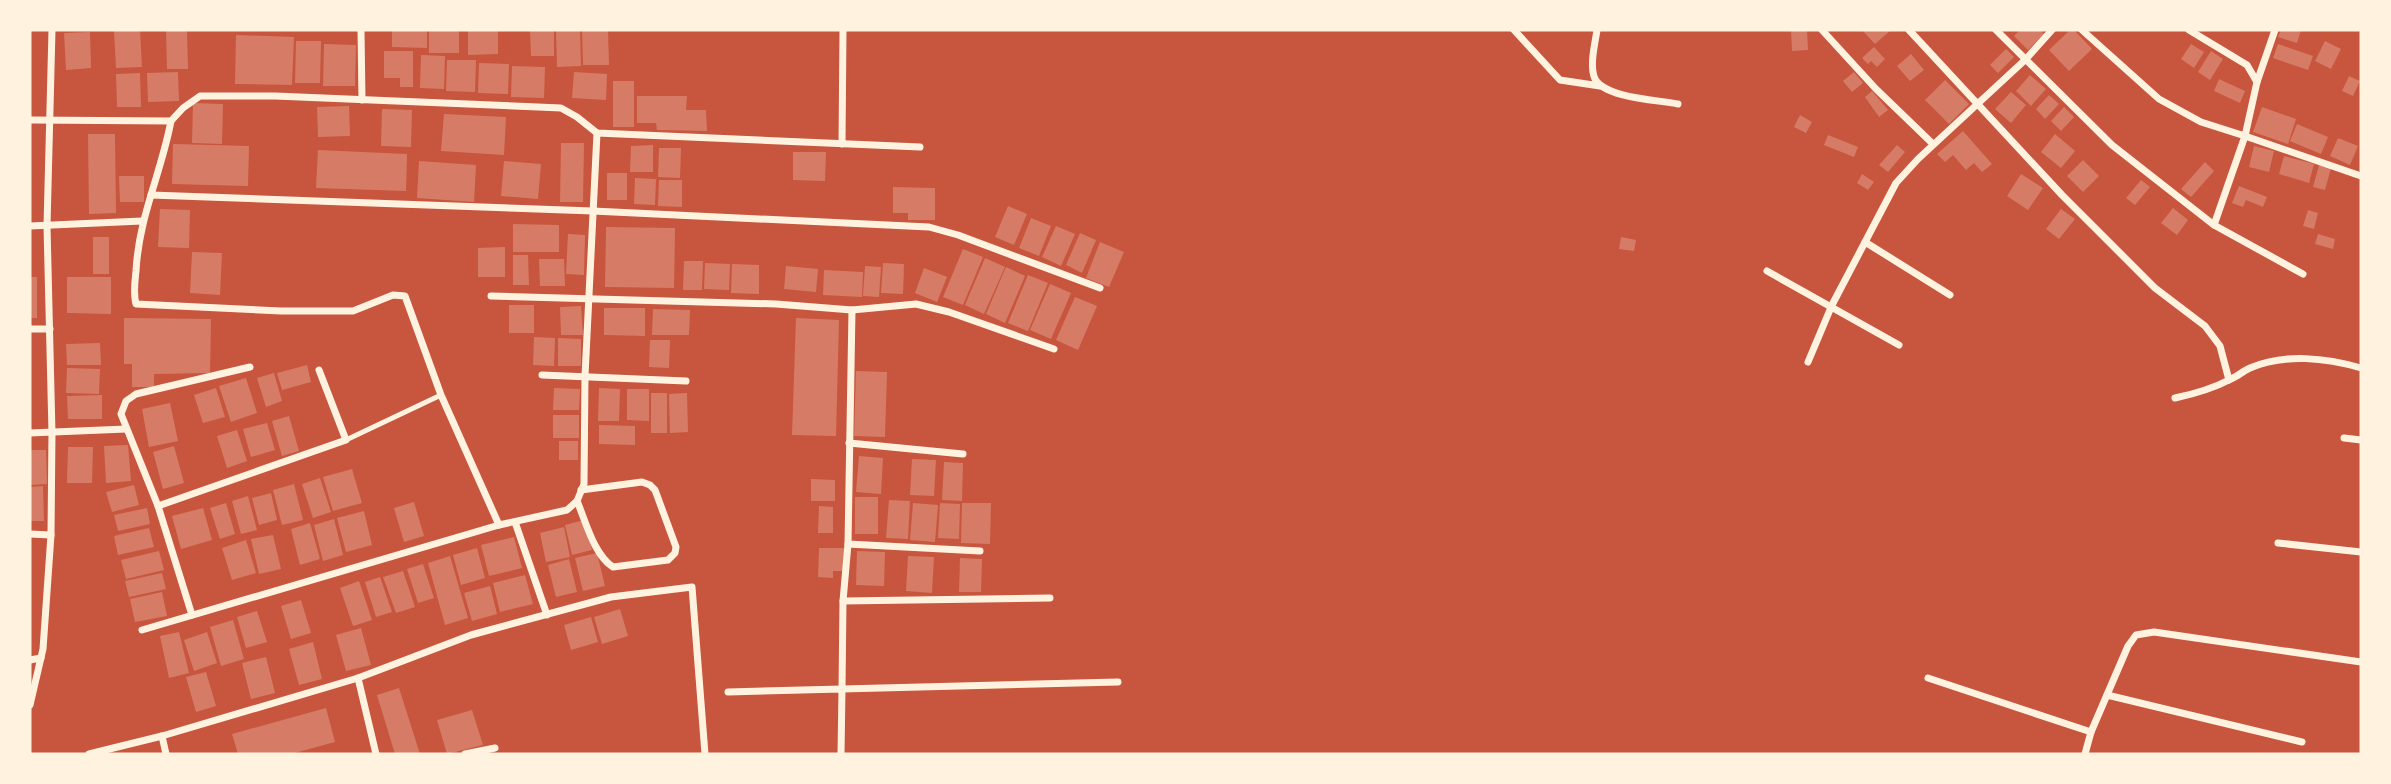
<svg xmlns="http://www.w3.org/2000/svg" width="2391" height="784" font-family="'Alegreya Sans',sans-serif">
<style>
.building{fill:#d67c66}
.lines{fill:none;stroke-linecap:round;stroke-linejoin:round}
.service{stroke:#fff3e0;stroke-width:5}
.minor{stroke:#fff3e0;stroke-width:7}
</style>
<rect width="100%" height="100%" fill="#c8553d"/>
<g class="building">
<path d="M140,30L142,67L116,68L114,31Z"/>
<path d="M166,30H187L188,69H167Z"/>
<path d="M392,30H427V48L392,47Z"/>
<rect x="429" y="30" width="30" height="23"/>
<path d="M468,30H498V54L468,55Z"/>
<path d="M530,30H554V56H531Z"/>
<path d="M556,30H580L581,66L557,67Z"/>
<path d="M582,30H608L609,65H583Z"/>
<path d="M1791,30H1807L1808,50L1792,51Z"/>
<path d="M1862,30H1891L1875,44Z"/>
<path d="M2020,30H2040L2044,34L2028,50L2014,36Z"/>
<path d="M2070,30H2074L2092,49L2069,71L2049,50Z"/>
<path d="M2281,30H2301L2297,43L2278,37Z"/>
<path d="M90,32L91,68L66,70L64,33Z"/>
<path d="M236,35L294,37L292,85L235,84Z"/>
<path d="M296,41H321L320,83H295Z"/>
<path d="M2325,41L2341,49L2331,69L2315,61Z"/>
<path d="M324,44L356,45L355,86H323Z"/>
<path d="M2191,44L2204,52L2194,68L2181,59Z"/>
<path d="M2278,44L2313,56L2308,70L2273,58Z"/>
<path d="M1874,47L1885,59L1877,67L1871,61L1868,64L1862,58Z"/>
<path d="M2006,49L2014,57L1998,73L1990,65Z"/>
<path d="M384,51H413V87H400V78H384Z"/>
<path d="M2211,51L2223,59L2210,80L2198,72Z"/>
<path d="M1911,54L1924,70L1910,81L1897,66Z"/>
<path d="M421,55L445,56L444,89L420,88Z"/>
<path d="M447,60H476L475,92L446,91Z"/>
<path d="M479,63L509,64L508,94L478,93Z"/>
<path d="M512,66L545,67L544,98L511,97Z"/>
<path d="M178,72L179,101L148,102L147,73Z"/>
<path d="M574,72L607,74L606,100L572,98Z"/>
<path d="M1854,72L1863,83L1852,92L1843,81Z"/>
<path d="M140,73L141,107H117L116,74Z"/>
<path d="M2030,75L2046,89L2031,106L2016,91Z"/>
<path d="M2349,76L2360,81L2353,96L2342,91Z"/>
<path d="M2219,79L2245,91L2240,103L2214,91Z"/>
<path d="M1945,80L1969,104L1949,124L1925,100Z"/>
<rect x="613" y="81" width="21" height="46"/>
<path d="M1872,91L1888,110L1879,117L1865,97Z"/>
<path d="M2011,92L2026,105L2011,123L1995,109Z"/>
<path d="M2049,95L2059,104L2045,119L2036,109Z"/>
<path d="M637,96H687L686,110H706L707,131L657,130L656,123H637Z"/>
<path d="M193,103L223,104L222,144L192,143Z"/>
<path d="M349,106L350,136L318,137L317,107Z"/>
<path d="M2064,107L2074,117L2061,131L2051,121Z"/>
<path d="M2262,107L2296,119L2288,144L2253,132Z"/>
<path d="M382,109L412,110L411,147L381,146Z"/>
<path d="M444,114L506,117L504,155L441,151Z"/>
<path d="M1800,115L1812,122L1806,133L1794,127Z"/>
<path d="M2297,124L2328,137L2321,154L2290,141Z"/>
<path d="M1963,131L1992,164L1982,172L1974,163L1966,170L1953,155L1945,162L1937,154Z"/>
<path d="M88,134H115L116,213L89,214Z"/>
<path d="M2055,134L2075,151L2061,168L2041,152Z"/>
<path d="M1828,135L1858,147L1854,157L1824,145Z"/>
<path d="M2338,138L2358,146L2350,165L2330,156Z"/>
<path d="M561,143H584L583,202H560Z"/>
<path d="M173,144L249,146L248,186L172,184Z"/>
<path d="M653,145V172H630L631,146Z"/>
<path d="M1897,145L1905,152L1888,172L1879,165Z"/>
<path d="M2254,146L2274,151L2269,172L2249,167Z"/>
<path d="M659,148H681L680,178L658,177Z"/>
<path d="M318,150L407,154L406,191L316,188Z"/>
<path d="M793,152H826L825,181L793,180Z"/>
<path d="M2284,156L2314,164L2309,183L2279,174Z"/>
<path d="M2083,160L2099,176L2083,192L2067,176Z"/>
<path d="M419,161L476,165L474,202L417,198Z"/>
<path d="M504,161L541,164L538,199L501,196Z"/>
<path d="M2205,162L2214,171L2191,197L2181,189Z"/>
<path d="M2319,165L2331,168L2325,190L2313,187Z"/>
<rect x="607" y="173" width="20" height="27"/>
<path d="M1862,174L1874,182L1868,190L1857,183Z"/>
<path d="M2021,174L2043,188L2028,210L2007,196Z"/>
<path d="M119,176H144V202H120Z"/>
<path d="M635,178L656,179L655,205L634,204Z"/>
<path d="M659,180H682V207L658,206Z"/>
<path d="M2141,180L2150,187L2135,205L2126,198Z"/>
<path d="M2239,186L2267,197L2263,207L2246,200L2243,207L2232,203Z"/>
<path d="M893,187L935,188V220H908V213H893Z"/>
<path d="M1008,206L1027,214L1014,245L995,237Z"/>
<path d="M2173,208L2188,220L2177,235L2161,223Z"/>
<path d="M160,209L190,210L189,248L158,247Z"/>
<path d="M2061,209L2075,219L2059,239L2046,229Z"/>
<path d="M2308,210L2318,213L2314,229L2303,226Z"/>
<path d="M1031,218L1051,226L1039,256L1019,248Z"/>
<path d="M513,224L559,225V252H513Z"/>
<path d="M1056,226L1075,234L1061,266L1042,257Z"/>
<path d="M606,227L675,228L674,288L605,287Z"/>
<path d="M1080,233L1096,240L1082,273L1066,265Z"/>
<path d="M568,234L585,235L584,275L566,274Z"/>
<path d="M2318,234L2335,239L2333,249L2315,244Z"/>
<rect x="93" y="237" width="16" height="37"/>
<path d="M1621,237L1636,240L1634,251L1619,249Z"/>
<path d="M1100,242L1124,252L1109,287L1086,278Z"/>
<path d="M505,247V277H478V248Z"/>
<path d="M963,249L983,257L963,305L943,297Z"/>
<path d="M192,252L222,253L220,295L190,293Z"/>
<path d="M513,255H528L529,285H513Z"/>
<path d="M985,258L1005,267L984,314L965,305Z"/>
<path d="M539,259H564L565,286H540Z"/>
<path d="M684,261H703L702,290H683Z"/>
<path d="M705,263L730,264L729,290L704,289Z"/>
<path d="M883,263L904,264L903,294L881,293Z"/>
<path d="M732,264L759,265V294L731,293Z"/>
<path d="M786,266L818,269L816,292L784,289Z"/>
<path d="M865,266L881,267L879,297L863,296Z"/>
<path d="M1006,267L1025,276L1005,323L986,314Z"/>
<path d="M924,268L947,277L937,302L915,293Z"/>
<path d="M824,270L863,272L862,297L823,295Z"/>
<path d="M1028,275L1048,283L1028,331L1008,323Z"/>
<rect x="30" y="277" width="7" height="41"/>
<path d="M67,277H111V314L67,313Z"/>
<path d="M1050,284L1071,293L1051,339L1030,330Z"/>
<path d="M1075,297L1097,306L1078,350L1056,340Z"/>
<rect x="509" y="305" width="25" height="28"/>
<path d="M581,306L583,335H561L560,307Z"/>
<path d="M604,308H645V336L604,335Z"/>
<path d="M653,309L690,310L689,335H652Z"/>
<path d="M124,318L211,319L210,373L154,374V387H132V364H124Z"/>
<path d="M796,318L839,320L836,436L792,435Z"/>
<path d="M534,337L555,338L554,366L533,365Z"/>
<path d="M558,338L581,339V366H558Z"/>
<path d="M650,340H670L669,368L649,367Z"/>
<path d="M100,343L101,365H67L66,344Z"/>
<path d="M307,365L311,382L282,390L277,373Z"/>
<path d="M67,368L100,369L99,394L66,393Z"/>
<path d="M856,371L887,372L885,437L854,436Z"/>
<path d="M274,373L282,401L266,407L257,378Z"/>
<path d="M246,378L257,413L231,422L219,386Z"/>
<path d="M216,388L225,417L203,423L194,395Z"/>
<path d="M554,388L580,389L579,410H553Z"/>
<path d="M599,388L620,389L619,421H598Z"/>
<path d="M627,389H649V421L627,420Z"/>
<rect x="651" y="393" width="16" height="40"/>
<path d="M687,393L688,432L670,433L669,394Z"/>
<path d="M102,395V419H68L67,396Z"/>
<path d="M170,403L178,441L149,447L142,409Z"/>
<rect x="553" y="415" width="26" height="23"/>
<path d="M289,416L299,451L282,456L272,421Z"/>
<path d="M267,423L275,450L251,457L243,429Z"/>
<path d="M599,425L635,426V445L599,444Z"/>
<path d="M237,430L247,461L227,468L217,436Z"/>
<rect x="559" y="441" width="19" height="19"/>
<path d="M128,445L131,481L106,483L104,446Z"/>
<path d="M174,446L184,483L163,489L153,452Z"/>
<path d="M68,447H93L92,483H67Z"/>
<path d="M30,450H46L47,484L30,485Z"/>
<path d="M859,456L883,458L881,494L856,492Z"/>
<path d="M912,459L936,460L934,496L910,495Z"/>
<path d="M944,462L963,463L962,501L942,500Z"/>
<path d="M352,469L362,503L333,511L323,477Z"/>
<path d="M320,478L331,512L313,518L302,484Z"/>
<path d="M811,479L835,480V501H811Z"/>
<path d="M294,484L303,520L282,525L273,490Z"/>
<path d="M134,485L139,505L112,512L106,492Z"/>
<path d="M43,486L44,521H30V487Z"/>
<path d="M271,493L277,520L259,525L252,498Z"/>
<path d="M248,496L257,530L241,534L232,501Z"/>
<rect x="855" y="497" width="23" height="37"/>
<path d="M889,500L910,501L908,539L886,538Z"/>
<path d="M414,502L424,536L404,542L394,508Z"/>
<path d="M226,503L235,534L220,539L210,508Z"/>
<path d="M913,503L938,505L935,542L910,540Z"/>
<path d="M940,503L960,504L959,539L938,538Z"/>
<path d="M962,503H991L990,544L961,543Z"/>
<path d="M819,506L833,507V533H818Z"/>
<path d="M147,508L150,524L118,531L114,515Z"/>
<path d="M203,508L212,540L181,549L172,516Z"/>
<path d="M364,511L372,545L346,552L337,518Z"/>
<path d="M334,519L343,555L323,561L314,525Z"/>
<path d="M584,520L592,550L572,555L565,525Z"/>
<path d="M310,523L320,559L300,565L291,529Z"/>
<path d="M564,527L570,557L546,562L540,533Z"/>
<path d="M149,528L154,547L118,555L114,536Z"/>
<path d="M273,535L281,569L259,574L251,539Z"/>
<path d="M514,537L522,568L489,576L481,545Z"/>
<path d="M246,540L256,573L232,580L222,548Z"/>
<path d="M477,548L485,578L461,585L453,555Z"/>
<path d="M819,548H844V571H833V578L818,577Z"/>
<path d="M159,551L164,570L126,579L121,560Z"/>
<path d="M857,551L885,552L884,586L856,585Z"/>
<path d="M597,553L605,586L583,591L575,558Z"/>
<path d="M450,556L468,618L445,625L428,563Z"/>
<path d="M908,556L934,557L932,593L906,591Z"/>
<path d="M960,558L982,559L981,592H959Z"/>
<path d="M569,559L577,592L556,597L548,565Z"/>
<path d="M423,564L434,598L418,603L407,569Z"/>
<path d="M403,571L415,607L396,613L383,577Z"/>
<path d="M162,573L166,589L129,597L125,581Z"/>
<path d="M525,575L533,604L500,612L493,583Z"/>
<path d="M380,577L392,612L376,617L365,582Z"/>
<path d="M359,581L372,620L353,626L340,588Z"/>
<path d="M490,586L497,614L472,621L464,593Z"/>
<path d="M162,592L167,616L135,622L130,599Z"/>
<path d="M301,600L311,633L291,639L281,606Z"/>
<path d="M620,609L628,636L602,644L594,617Z"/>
<path d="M257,611L267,642L246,648L237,617Z"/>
<path d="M591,617L598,642L571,650L564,625Z"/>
<path d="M233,620L244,659L221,666L210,627Z"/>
<path d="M361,628L371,665L346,671L336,635Z"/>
<path d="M179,632L189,673L169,678L160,636Z"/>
<path d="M207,632L217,663L194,671L184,640Z"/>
<path d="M313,642L322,679L299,685L289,649Z"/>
<path d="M266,657L275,693L251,699L242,663Z"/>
<path d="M206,672L216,706L196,712L186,677Z"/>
<path d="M399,688L420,754H395L377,695Z"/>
<path d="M326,708L335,742L291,754H238L232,734Z"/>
<path d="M472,710L483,745L447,754L437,720Z"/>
</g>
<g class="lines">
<path class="service" d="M346,440L441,395"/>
<g class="minor">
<path d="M361,30L362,100"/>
<path d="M1514,30L1560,80L1600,86"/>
<path d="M1597,30C1595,44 1589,66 1595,79C1605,98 1659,100 1678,104"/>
<path d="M1822,30L1876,89L1933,144"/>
<path d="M1909,30L2062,195L2155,288L2205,326L2220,346L2229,380"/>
<path d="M1996,30L2112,145L2214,225"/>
<path d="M2082,30L2159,99L2201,122L2245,136L2257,82L2247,65L2189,30"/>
<path d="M2257,82L2275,30"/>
<path d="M30,120L171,121L183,108L200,96H275L561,108L577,117L597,133L920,147"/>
<path d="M171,121C161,174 139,216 136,271C135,281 133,293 136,304L281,311H353L393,295L405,296L441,395L499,525"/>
<path d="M842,144L843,30"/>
<path d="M151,195L593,211L929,227L958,235L1100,288"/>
<path d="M30,226L142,221"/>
<path d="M1865,242L1950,295"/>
<path d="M1767,271L1899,345"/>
<path d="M2303,274L2214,225L2245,136L2361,176"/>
<path d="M491,296L776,304L852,310L848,544L843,601L842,689L1118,682"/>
<path d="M852,310L916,304L949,312L1054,349"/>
<path d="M30,329H50"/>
<path d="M1808,362L1832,305L1896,183L1918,159L2026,59L2052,30"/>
<path d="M542,375L686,381"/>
<path d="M2175,398C2194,394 2214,388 2231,379C2238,376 2243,371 2250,368C2284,353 2327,358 2361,368"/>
<path d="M30,433L126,429"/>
<path d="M2344,438L2361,440"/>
<path d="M849,443L963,454"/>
<path d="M577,501C586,522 594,555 613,567L668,560L675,553L676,547L655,490L650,485L642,482L581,490"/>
<path d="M158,506L346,440L319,370"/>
<path d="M515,522L547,615"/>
<path d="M30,534L51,535"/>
<path d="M2278,543L2361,552"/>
<path d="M848,544L980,551"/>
<path d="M843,601L1050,598"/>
<path d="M192,615L158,506L121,414L126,401L136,394L250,367"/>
<path d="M142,630L499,525L567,510L577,501L584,484L585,376L597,133"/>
<path d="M30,660L41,658"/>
<path d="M358,678L376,754"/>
<path d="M1928,678L2091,732L2085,754"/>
<path d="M728,692L842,689L841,754"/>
<path d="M2107,695L2302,742"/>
<path d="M30,705L43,649L51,535L52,433L47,226L52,30"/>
<path d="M2091,732L2128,646L2136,635L2154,632L2361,662"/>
<path d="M162,736L166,754"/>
<path d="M89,754L162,736L358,678L471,635L611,597L692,587L705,754"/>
<path d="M465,754L495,748"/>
</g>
</g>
<rect width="2391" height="784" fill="none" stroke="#fff3e0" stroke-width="63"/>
</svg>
